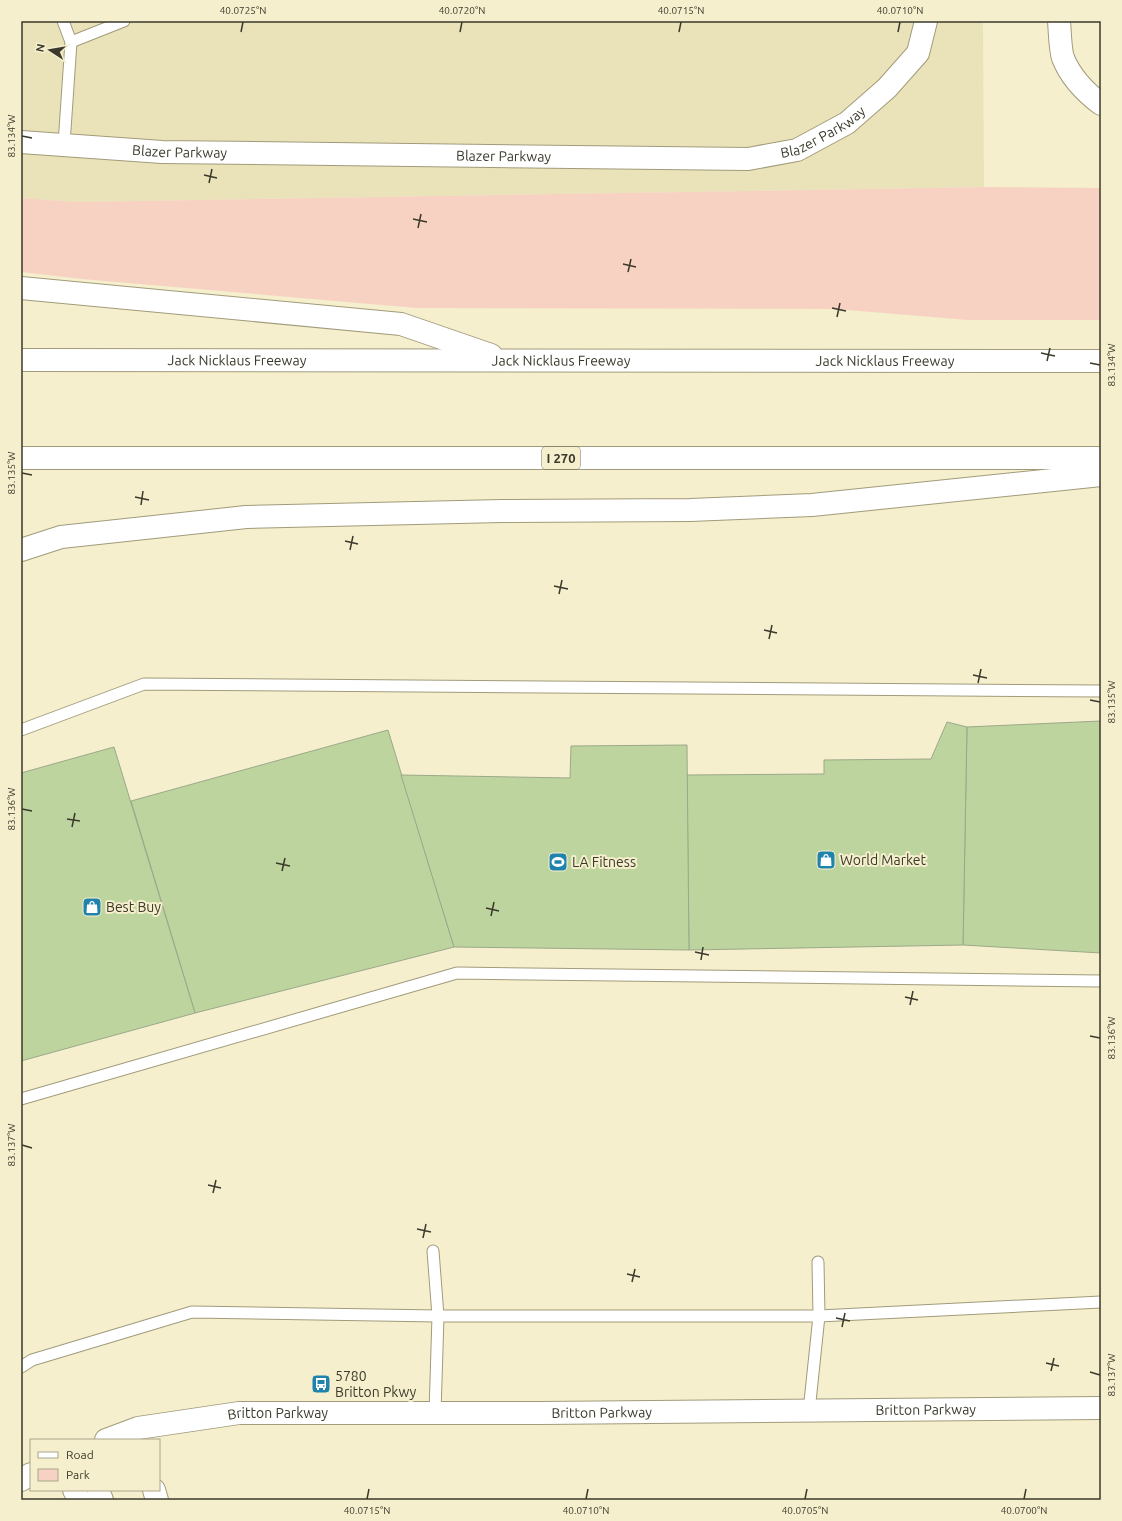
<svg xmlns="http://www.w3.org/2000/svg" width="1122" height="1521" font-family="Ubuntu,sans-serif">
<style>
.built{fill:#eae3b9}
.green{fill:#f7d2c2}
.building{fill:#bed49e;stroke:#9ba889}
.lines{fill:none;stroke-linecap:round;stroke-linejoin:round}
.service-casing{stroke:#a19b7b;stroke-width:13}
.minor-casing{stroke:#a19b7b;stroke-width:24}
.secondary-casing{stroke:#a19b7b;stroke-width:24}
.motorway-casing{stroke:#a19b7b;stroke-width:24}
.service{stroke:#fff;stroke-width:11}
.minor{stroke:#fff;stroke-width:22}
.secondary{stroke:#fff;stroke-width:22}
.motorway{stroke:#fff;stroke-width:22}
.ticks{fill:none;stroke:#3b392b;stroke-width:1.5}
.labels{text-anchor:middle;stroke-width:4;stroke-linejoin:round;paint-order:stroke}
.shield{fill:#f5efcd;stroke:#73705c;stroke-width:1}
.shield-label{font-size:13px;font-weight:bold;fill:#3b392b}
.street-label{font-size:14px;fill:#3b392b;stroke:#f5efcd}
.poi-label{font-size:14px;fill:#3b392b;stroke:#f5efcd;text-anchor:start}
.neatline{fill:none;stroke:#3b392b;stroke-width:1.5}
.ticks-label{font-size:10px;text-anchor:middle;fill:#3b392b}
</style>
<rect width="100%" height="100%" fill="#f5efcd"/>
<path class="built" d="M21,21H983L984,187L77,202L21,198Z"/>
<path class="green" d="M984,187L1101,188V320H968L835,309L417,308L82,279L21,272V198L77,202Z"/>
<g class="building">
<path d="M1101,721V953L963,945L967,727Z"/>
<path d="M947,722L967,727L963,945L689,950L687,775L824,774V760L931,759Z"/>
<path d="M388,730L454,947L195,1013L131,801Z"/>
<path d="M687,745L689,950L454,947L401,775L570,778L571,746Z"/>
<path d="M114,747L195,1013L21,1061V773Z"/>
</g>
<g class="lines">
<g class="service-casing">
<g id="service">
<path d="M63,21L71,42L64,144"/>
<path d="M71,42L124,21"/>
<path d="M21,730L144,684L1101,691"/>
<path d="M21,1099L457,973L1101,981"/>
<path d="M433,1251L438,1316L435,1413"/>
<path d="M21,1367L32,1360L192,1312L438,1316H819L1101,1302"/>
<path d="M809,1411L819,1316L818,1262"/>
</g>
</g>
<g class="minor-casing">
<g id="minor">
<path d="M1059,21C1060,32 1060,49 1063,58C1071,78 1085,92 1101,104"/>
<path id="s1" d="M21,142L162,152L748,159L797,150L847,123L887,88L918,53L926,21"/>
<path d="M74,1490L79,1500"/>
<path d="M98,1490L102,1500"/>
<path d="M154,1490L157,1500"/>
</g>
</g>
<g class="secondary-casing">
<g id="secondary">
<path id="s2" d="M106,1440L138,1428L239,1413H541L1101,1408"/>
<path d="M21,1480L31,1474"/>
</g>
</g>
<g class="motorway-casing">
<g id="motorway">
<path d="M21,288L401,324L491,355"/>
<path id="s3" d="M21,360L1101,361"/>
<path d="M21,458H1101"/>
<path d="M21,550L61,537L246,517L502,511L690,510L812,505L1101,475"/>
</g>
</g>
<use href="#service" class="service"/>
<use href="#minor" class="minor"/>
<use href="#secondary" class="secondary"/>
<use href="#motorway" class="motorway"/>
</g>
<path class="ticks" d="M241,32L243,22M460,32L462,22M679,32L681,22M898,32L900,22M22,136L32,138M204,175L217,178M209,183L212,169M413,219L427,222M418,228L421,214M623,264L636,267M628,272L631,259M832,308L846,311M837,317L840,303M1041,353L1055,356M1047,361L1050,348M1090,363L1100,365M22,473L32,475M135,497L149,500M141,505L143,491M345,541L358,544M350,550L353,536M554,586L568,589M559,594L562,580M764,630L777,633M769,639L772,625M973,675L987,678M978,683L981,669M1090,700L1100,702M22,809L32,811M67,819L80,821M72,827L75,813M276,863L290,866M282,871L285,858M486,908L499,911M491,916L494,902M695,952L709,955M701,960L703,947M905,997L918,1000M910,1005L913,991M1090,1036L1100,1038M22,1145L32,1148M208,1185L221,1188M213,1193L216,1180M417,1229L431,1232M423,1238L426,1224M627,1274L640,1277M632,1282L635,1269M836,1318L850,1321M842,1327L845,1313M1046,1363L1059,1366M1051,1371L1054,1358M1090,1372L1100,1375M367,1499L369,1489M586,1499L588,1489M805,1499L807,1489M1024,1499L1026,1489"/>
<defs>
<g id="shop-square" transform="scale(1)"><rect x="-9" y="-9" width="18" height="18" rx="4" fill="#1f83ad" stroke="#f5efcd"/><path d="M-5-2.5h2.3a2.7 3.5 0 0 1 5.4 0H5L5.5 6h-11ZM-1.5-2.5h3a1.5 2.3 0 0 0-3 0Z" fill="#fff"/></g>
<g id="stadium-square" transform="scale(1)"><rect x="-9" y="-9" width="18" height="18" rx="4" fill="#1f83ad" stroke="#f5efcd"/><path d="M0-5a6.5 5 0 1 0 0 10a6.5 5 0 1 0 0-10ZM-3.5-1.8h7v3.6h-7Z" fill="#fff"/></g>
<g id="bus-square" transform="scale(1)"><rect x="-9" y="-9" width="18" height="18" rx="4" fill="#1f83ad" stroke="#f5efcd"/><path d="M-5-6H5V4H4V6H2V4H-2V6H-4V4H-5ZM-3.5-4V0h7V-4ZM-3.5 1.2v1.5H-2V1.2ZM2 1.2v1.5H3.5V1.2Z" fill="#fff"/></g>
</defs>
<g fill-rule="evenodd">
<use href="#shop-square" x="826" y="860"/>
<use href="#stadium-square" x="558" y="862"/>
<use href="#shop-square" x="92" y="907"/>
<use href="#bus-square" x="321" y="1384"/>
</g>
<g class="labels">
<rect class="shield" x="542" y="447" width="38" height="22" rx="3"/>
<g class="shield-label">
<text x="561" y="463">I 270</text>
</g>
<g class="street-label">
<text dy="5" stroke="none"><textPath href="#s1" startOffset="808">Blazer Parkway</textPath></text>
<text dy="5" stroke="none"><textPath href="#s1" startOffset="159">Blazer Parkway</textPath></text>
<text dy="5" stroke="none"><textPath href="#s1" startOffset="483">Blazer Parkway</textPath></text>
<text dy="5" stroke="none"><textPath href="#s3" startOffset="216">Jack Nicklaus Freeway</textPath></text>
<text dy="5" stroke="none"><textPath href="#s3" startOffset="540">Jack Nicklaus Freeway</textPath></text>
<text dy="5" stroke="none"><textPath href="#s3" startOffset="864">Jack Nicklaus Freeway</textPath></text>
<text dy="5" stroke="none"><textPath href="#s2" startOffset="823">Britton Parkway</textPath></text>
<text dy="5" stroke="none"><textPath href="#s2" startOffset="499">Britton Parkway</textPath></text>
<text dy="5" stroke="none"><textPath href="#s2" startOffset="175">Britton Parkway</textPath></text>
</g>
<g class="poi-label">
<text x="840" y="865">World Market</text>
<text x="572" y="867">LA Fitness</text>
<text x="106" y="912">Best Buy</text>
<text x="335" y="1381">5780<tspan x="335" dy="16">Britton Pkwy</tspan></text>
</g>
</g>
<rect width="1122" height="1521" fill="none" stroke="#f5efcd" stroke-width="44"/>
<rect x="30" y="1439" width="130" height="52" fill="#f5efcd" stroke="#aba68c"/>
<rect x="38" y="1452" width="20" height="6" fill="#ffffff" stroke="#aba68c"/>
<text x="66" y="1459" font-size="12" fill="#3b392b">Road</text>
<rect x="38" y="1469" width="20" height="12" fill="#f7d2c2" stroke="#aba68c"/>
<text x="66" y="1479" font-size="12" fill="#3b392b">Park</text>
<g transform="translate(50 50) rotate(282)" stroke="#f5efcd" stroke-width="3" paint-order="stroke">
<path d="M0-3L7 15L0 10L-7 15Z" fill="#3b392b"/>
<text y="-6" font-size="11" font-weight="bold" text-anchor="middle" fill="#3b392b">N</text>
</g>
<rect x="22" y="22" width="1078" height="1477" class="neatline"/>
<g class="ticks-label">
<text x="243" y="14">40.0725°N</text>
<text x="462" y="14">40.0720°N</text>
<text x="681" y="14">40.0715°N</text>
<text x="900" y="14">40.0710°N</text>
<text transform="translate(11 136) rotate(-90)" y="4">83.134°W</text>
<text transform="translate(1111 365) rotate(-90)" y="4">83.134°W</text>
<text transform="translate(11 473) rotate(-90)" y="4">83.135°W</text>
<text transform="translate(1111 702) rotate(-90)" y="4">83.135°W</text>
<text transform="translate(11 809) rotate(-90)" y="4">83.136°W</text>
<text transform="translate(1111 1038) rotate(-90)" y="4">83.136°W</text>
<text transform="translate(11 1145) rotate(-90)" y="4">83.137°W</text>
<text transform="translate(1111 1375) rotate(-90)" y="4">83.137°W</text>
<text x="367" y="1514">40.0715°N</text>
<text x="586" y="1514">40.0710°N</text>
<text x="805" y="1514">40.0705°N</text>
<text x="1024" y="1514">40.0700°N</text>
</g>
</svg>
